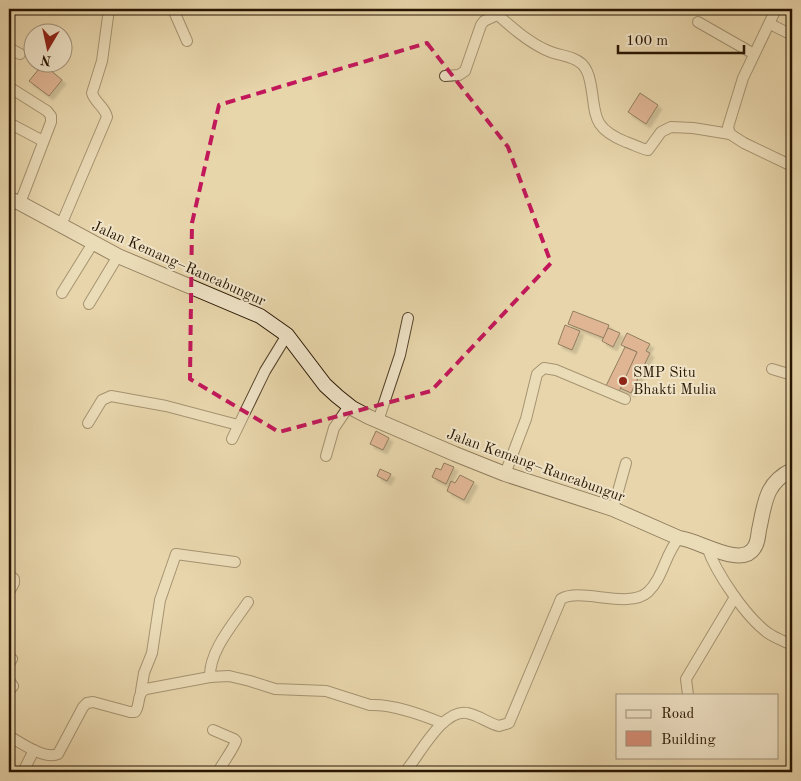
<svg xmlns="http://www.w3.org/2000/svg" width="801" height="781" font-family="'Old Standard TT',serif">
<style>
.building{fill:#d88e78;stroke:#271502;filter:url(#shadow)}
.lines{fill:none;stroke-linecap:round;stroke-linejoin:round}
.street-casing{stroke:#57452c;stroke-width:12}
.secondary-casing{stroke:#271502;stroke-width:16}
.street{stroke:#f0e4c8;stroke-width:10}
.secondary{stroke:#f0e4c8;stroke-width:14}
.marked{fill:none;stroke:#c2185b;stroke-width:4;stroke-dasharray:10 6;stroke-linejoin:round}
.poi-dot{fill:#8f2418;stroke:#f0e4c8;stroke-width:2}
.labels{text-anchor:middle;stroke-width:4;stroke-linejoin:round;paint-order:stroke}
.street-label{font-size:15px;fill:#271502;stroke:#f0e4c8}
.poi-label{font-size:15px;fill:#271502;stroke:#f0e4c8;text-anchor:start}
</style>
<defs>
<filter id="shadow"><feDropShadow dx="4" dy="4" stdDeviation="1" flood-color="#0004"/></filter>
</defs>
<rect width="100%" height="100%" fill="#e8d6ab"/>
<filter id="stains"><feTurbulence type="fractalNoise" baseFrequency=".004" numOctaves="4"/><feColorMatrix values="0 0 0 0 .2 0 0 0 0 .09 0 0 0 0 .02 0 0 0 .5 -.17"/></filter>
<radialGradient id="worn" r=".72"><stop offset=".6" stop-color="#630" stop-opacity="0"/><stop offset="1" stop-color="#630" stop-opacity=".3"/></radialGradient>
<g class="building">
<path d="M43,64L62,80L49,96L29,81Z"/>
<path d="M640,93L658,105L646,124L628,112Z"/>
<path d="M573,311L609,325L604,338L568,324Z"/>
<path d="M565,325L580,331L572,350L558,344Z"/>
<path d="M608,328L620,333L613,347L602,341Z"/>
<path d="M627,333L650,344L646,351L650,353L631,393L620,388L637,352L621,345Z"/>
<path d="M625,347L637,352L617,396L604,390Z"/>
<path d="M376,431L389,438L383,450L370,444Z"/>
<path d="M444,463L454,467L446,484L432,477L436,468L441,470Z"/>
<path d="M380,469L391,474L387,481L377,476Z"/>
<path d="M460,475L474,482L464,500L447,491L451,481L455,483Z"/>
</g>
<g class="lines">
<g class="street-casing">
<g id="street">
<path d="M173,9L187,41"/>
<path d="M491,9C508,24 525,40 546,50C558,56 572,55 582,64C586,68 589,76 590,81C597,113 589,127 626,142C633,144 641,149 648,150L661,132L671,127L693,128L730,134L744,143L792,166"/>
<path d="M698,22L754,54"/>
<path d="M770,24L792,35"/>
<path d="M9,48L20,54"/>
<path d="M445,76L459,75L465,71L481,25L484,21L497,15"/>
<path d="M9,87L47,111L51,116V122L20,203"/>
<path d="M9,123L43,141"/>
<path d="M730,134L728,127L743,78L776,9"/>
<path d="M61,225L107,117C105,107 95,103 92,93L102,61L109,9"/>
<path d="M62,293L93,243"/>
<path d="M89,304L118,256"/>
<path d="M772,369L792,375"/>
<path d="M378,421L400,355L408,318"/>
<path d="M88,423L102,400L111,396L166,406L238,425"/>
<path d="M232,439L265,371L287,335"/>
<path d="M326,456L334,428L349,406"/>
<path d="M505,474L526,419L537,374L544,368L556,370L625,399"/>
<path d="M613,509L626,463"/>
<path d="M707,547C716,573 746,617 768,633C775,638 784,641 792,645"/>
<path d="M9,574L14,579V583L9,592"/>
<path d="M9,656L12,659L9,664"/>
<path d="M210,677C209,651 234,623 248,602"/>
<path d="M9,680L13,686L9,691"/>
<path d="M141,691L144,673L152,653L160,600L176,554L235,562"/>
<path d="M688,695L686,679L735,597"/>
<path d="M213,730L234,739L236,741C234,748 222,764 218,772"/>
<path d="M9,736C21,743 45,760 58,754L83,707L87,703L93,702L130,712H135C141,704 136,694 146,689L210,677L229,676L250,681L275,689L326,691L370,705C393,704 420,714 442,723"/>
<path d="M23,772L34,750"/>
<path d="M405,772C419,756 443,708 467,713C478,715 488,723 499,726L509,723L561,599C581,587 628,610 648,592C663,578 665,554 679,538"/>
</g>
</g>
<g class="secondary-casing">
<path id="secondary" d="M9,199L20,203L118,256L260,316L287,335L325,385L337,396L352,408L369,417L455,454L505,474L613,509L679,538C697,539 741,569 754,548C758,543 758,536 759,530C765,503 765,483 792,470"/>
</g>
<use href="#street" class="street"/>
<use href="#secondary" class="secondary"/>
</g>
<path d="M0 0H801V781H0ZM427,43L508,147L551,263L431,391L279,432L190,379L192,223L219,105Z" fill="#e8d6ab" fill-opacity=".55" fill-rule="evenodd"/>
<path class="marked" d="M427,43L508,147L551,263L431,391L279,432L190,379L192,223L219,105Z"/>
<circle class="poi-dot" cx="623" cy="381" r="5"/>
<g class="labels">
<g class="street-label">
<text transform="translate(179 263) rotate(24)" y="5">Jalan Kemang–Rancabungur</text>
<text transform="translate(536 465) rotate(20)" y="5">Jalan Kemang–Rancabungur</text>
</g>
<g class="poi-label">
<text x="633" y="377">SMP Situ<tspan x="633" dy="17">Bhakti Mulia</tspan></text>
</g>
</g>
<rect width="801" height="781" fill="none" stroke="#e8d6ab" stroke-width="30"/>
<rect x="10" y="10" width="781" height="761" fill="none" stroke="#271502" stroke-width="2.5"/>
<rect x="15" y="15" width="771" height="751" fill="none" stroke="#271502"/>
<rect x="616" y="694" width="162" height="65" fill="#f0e4c8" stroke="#a09179"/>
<rect x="626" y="710" width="25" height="8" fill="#f0e4c8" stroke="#a09179"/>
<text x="661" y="718" font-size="15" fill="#271502">Road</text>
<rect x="626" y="731" width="25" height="15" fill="#d88e78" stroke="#a09179"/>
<text x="661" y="744" font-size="15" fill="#271502">Building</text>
<g transform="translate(48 48) rotate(189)"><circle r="24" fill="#f0e4c8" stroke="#a09179"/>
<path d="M0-4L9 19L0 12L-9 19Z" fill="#8f2418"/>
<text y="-8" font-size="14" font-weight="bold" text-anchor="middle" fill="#271502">N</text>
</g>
<path d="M618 45v8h126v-8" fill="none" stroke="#271502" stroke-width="2.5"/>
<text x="626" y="45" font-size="15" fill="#271502" stroke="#f0e4c8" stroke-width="4" paint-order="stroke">100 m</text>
<rect width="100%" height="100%" filter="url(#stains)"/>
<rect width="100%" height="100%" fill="url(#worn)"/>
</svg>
